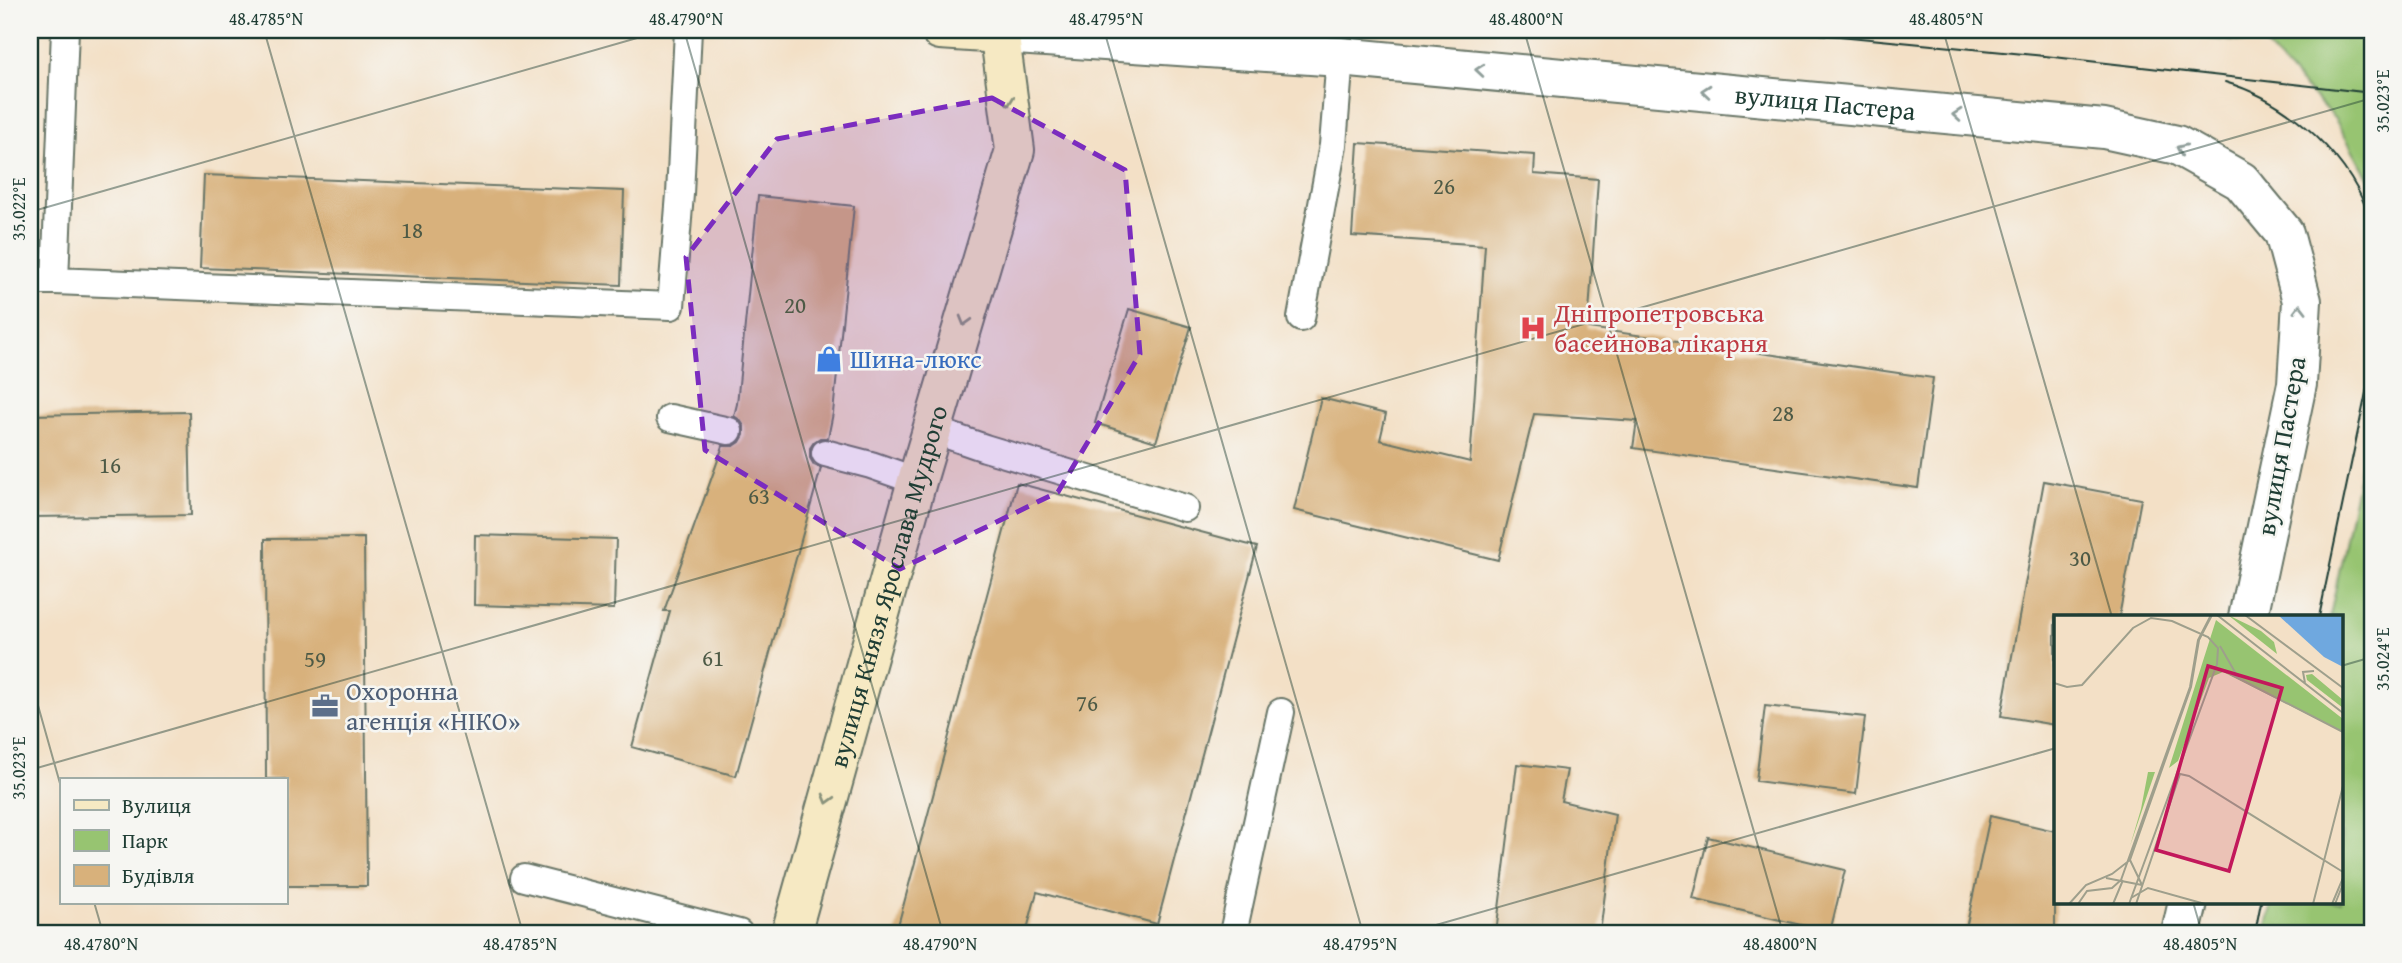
<svg xmlns="http://www.w3.org/2000/svg" width="2402" height="963" font-family="'Gentium Book Plus',serif">
<style>
.green{fill:#97c471;stroke:#5b8052;stroke-width:2}
.building{fill:#d8b17b}
.lines{fill:none;stroke-linecap:round;stroke-linejoin:round}
.lane-casing{stroke:#697667;stroke-width:30}
.street-casing{stroke:#697667;stroke-width:42}
.secondary-casing{stroke:#697667;stroke-width:42}
.lane{stroke:#fff;stroke-width:26}
.street{stroke:#fff;stroke-width:38}
.secondary{stroke:#f6e9c3;stroke-width:38}
.tram{stroke:#1f3d34;stroke-width:2}
.oneway{stroke:#8f9e9a}
.oneway2{stroke:#8a937c}
.marked{fill:#7b2cbf;fill-opacity:0.2;stroke:#7b2cbf;stroke-width:5;stroke-dasharray:14 9;stroke-linejoin:round}
.ticks{fill:none;stroke:#1f3d34;stroke-width:2;stroke-opacity:0.45}
.labels{text-anchor:middle;stroke-width:5;stroke-linejoin:round;paint-order:stroke}
.number-label{font-size:23px;fill:#4d5a46}
.street-label{font-size:26px;fill:#1f3d34;stroke:#f6f6f2}
.health-label{font-size:26px;fill:#be3a42;stroke:#f6f6f2;text-anchor:start}
.shop-label{font-size:26px;fill:#366cbe;stroke:#f6f6f2;text-anchor:start}
.service-label{font-size:26px;fill:#4e5e75;stroke:#f6f6f2;text-anchor:start}
.inset-road{fill:none;stroke:#9e9f8c;stroke-width:2}
.view{fill:#c2185b;fill-opacity:0.15;stroke:#c2185b;stroke-width:3.5}
.inset-edge{fill:none;stroke:#1f3d34;stroke-width:3.5}
.neatline{fill:none;stroke:#1f3d34;stroke-width:2.5}
.ticks-label{font-size:18px;text-anchor:middle;fill:#1f3d34}
</style>
<rect width="100%" height="100%" fill="#f6f6f2"/>
<filter id="ink" filterUnits="userSpaceOnUse"><feTurbulence type="fractalNoise" baseFrequency=".0143" numOctaves="2"/><feDisplacementMap in="SourceGraphic" scale="14" xChannelSelector="R" yChannelSelector="G"/><feConvolveMatrix kernelMatrix="1 2 1 2 8 2 1 2 1" color-interpolation-filters="sRGB"/></filter>
<filter id="wash" filterUnits="userSpaceOnUse"><feTurbulence type="fractalNoise" baseFrequency=".00686" numOctaves="4" result="noise"/><feDisplacementMap in="SourceGraphic" scale="28" xChannelSelector="R" yChannelSelector="G"/><feGaussianBlur stdDeviation="1.57" result="paint"/><feColorMatrix in="noise" values="0 0 0 0 0 0 0 0 0 0 0 0 0 0 0 0 0 1.4 0 .05"/><feComposite in="paint" operator="in"/></filter>
<g filter="url(#wash)">
<rect width="100%" height="100%" fill="#f3e0c6"/>
<g class="green">
<path d="M2131,30H2372V184L2335,119L2264,44Z"/>
<path d="M2372,411V933H2266L2272,902H2341V617L2330,616Z"/>
</g>
<g id="blocks">
<g class="building">
<path d="M1358,143L1535,155L1534,174L1598,179L1588,328L1933,378L1918,488L1633,448L1637,421L1534,414L1498,560L1294,510L1321,398L1386,414L1380,440L1470,462L1485,245L1352,236Z"/>
<path d="M204,175L624,191L621,285L200,268Z"/>
<path d="M758,196L854,206L833,413L828,438H820L814,442L810,448V458L814,465L821,468L736,776L632,747L670,611H664L723,446H734L740,442L744,435V426L740,420L734,416L737,404Z"/>
<path d="M1129,309L1191,327L1156,442L1095,423Z"/>
<path d="M189,412L191,515L30,517V415Z"/>
<path d="M2044,481L2141,499L2119,617H2055V725L2001,716Z"/>
<path d="M1017,483L1257,547L1157,924L1037,892L1026,933H896Z"/>
<path d="M475,535L616,539L614,609L474,605Z"/>
<path d="M364,538L367,886H285V779H266L265,539Z"/>
<path d="M1765,706L1865,717L1856,794L1756,781Z"/>
<path d="M1517,764L1567,770L1561,801L1615,814L1600,933H1496Z"/>
<path d="M1990,816L2055,831V933H1965Z"/>
<path d="M1708,837L1845,870L1830,932L1693,899Z"/>
</g>
</g>
</g>
<g filter="url(#ink)">
<use href="#blocks" fill-opacity="0" stroke="#697667" stroke-width="2"/>
<g class="lines">
<g class="lane-casing">
<g id="lane">
<path d="M65,30L55,281L671,306L680,194L688,30"/>
<path d="M30,281H55"/>
<path d="M1301,318L1333,145L1340,57"/>
<path d="M670,418L729,431"/>
<path d="M933,430L985,448L1185,508"/>
<path d="M825,453L871,465L917,481"/>
<path d="M524,878L739,933"/>
<path d="M1233,933L1281,712"/>
</g>
</g>
<g class="street-casing">
<g id="street">
<path id="s1" d="M1000,34L1340,57L2104,129L2177,145L2241,181L2284,233L2302,301L2297,384L2248,617"/>
<path d="M2181,933L2188,902"/>
</g>
</g>
<g class="secondary-casing">
<g id="secondary">
<path d="M940,30L1000,34"/>
<path id="s2" d="M791,933L917,481L1015,150L999,30"/>
</g>
</g>
<use href="#lane" class="lane"/>
<use href="#street" class="street"/>
<use href="#secondary" class="secondary"/>
<g class="tram">
<path d="M1778,30L2045,56L2372,93"/>
<path d="M2225,82C2290,101 2353,159 2372,225"/>
<path d="M2319,617L2372,364"/>
<path d="M2255,933L2261,902"/>
</g>
</g>
<defs><path id="oneway-chevron" d="M-2-3.5L2.5 0L-2 3.5" fill="none" stroke-width="1.6" stroke-linecap="round" stroke-linejoin="round" transform="scale(1.75)"/></defs>
<g class="oneway">
<use href="#oneway-chevron" transform="translate(1480 70) rotate(-175)"/>
<use href="#oneway-chevron" transform="translate(1706 91) rotate(-175)"/>
<use href="#oneway-chevron" transform="translate(1957 115) rotate(-175)"/>
<use href="#oneway-chevron" transform="translate(2181 149) rotate(-156)"/>
<use href="#oneway-chevron" transform="translate(2300 309) rotate(-90)"/>
</g>
<g class="oneway2">
<use href="#oneway-chevron" transform="translate(1008 101) rotate(83)"/>
<use href="#oneway-chevron" transform="translate(965 321) rotate(106)"/>
<use href="#oneway-chevron" transform="translate(828 799) rotate(106)"/>
</g>
</g>
<path class="marked" d="M992,98L1125,170L1140,354L1058,492L900,569L705,450L686,257L777,139Z"/>
<path class="ticks" d="M264,30L523,933M684,30L943,933M1104,30L1363,933M1524,30L1783,933M1943,30L2112,617M2363,30L2372,61M30,212L665,30M2341,666L2372,657M30,677L61,787M30,770L2372,98M94,902L103,933M2193,902L2202,933M1408,933L2056,748"/>
<defs>
<g id="hospital-bare" transform="scale(2.1)"><path d="M-5-5h3v3.5h4V-5h3V5h-3V1.5h-4V5h-3Z" fill="#e0444e" stroke="#f6f6f2" stroke-width="2.5" paint-order="stroke"/></g>
<g id="shop-bare" transform="scale(2.1)"><path d="M-5-2.5h2.3a2.7 3.5 0 0 1 5.4 0H5L5.5 6h-11ZM-1.5-2.5h3a1.5 2.3 0 0 0-3 0Z" fill="#3f7fe0" stroke="#f6f6f2" stroke-width="2.5" paint-order="stroke"/></g>
<g id="office-bare" transform="scale(2.1)"><path d="M-6-3h4V-5.5h4V-3h4V5H-6ZM-1-4.5V-3h2v-1.5ZM-6 0V1H6V0Z" fill="#5c6f8a" stroke="#f6f6f2" stroke-width="2.5" paint-order="stroke"/></g>
</defs>
<g fill-rule="evenodd">
<use href="#hospital-bare" x="1533" y="328"/>
<use href="#shop-bare" x="829" y="359"/>
<use href="#office-bare" x="325" y="706"/>
</g>
<g class="labels">
<g class="number-label">
<text x="1444" y="194">26</text>
<text x="412" y="238">18</text>
<text x="795" y="313">20</text>
<text x="1783" y="421">28</text>
<text x="110" y="473">16</text>
<text x="759" y="504">63</text>
<text x="2080" y="566">30</text>
<text x="713" y="666">61</text>
<text x="315" y="667">59</text>
<text x="1087" y="711">76</text>
</g>
<g class="street-label">
<text dy="9" stroke="none"><textPath href="#s1" startOffset="828">вулиця Пастера</textPath></text>
<text transform="translate(2281 446) rotate(-80)" y="9">вулиця Пастера</text>
<text dy="9" stroke="none"><textPath href="#s2" startOffset="360">вулиця Князя Ярослава Мудрого</textPath></text>
</g>
<g class="health-label">
<text x="1554" y="322">Дніпропетровська<tspan x="1554" dy="30">басейнова лікарня</tspan></text>
</g>
<g class="shop-label">
<text x="850" y="368">Шина-люкс</text>
</g>
<g class="service-label">
<text x="346" y="700">Охоронна<tspan x="346" dy="30">агенція «НІКО»</tspan></text>
</g>
</g>
<g transform="translate(2054 615)">
<rect width="289" height="289" fill="#f3e0c6"/>
<path d="M174,0L207,16L220,27L223,39ZM162,5L289,104V117L169,57L155,63L124,146L115,153ZM258,59L289,85V93L253,65L252,60ZM94,157H101L76,231L87,194Z" fill="#97c471"/>
<path d="M224,0H289V52L270,42Z" fill="#6fa8df"/>
<path class="inset-road" d="M163,0L289,98M191,0L289,73M166,31L185,64M176,59L289,117M0,68L13,72L28,70L79,13L97,3L118,6L154,22L164,33L163,49L75,289M251,68L249,57L260,56M76,245L88,270M52,263L88,270M77,283L94,273L151,289M15,289L32,270L58,259L76,245L137,72L145,25L158,0M24,289L33,276L58,273L67,265L136,72L144,25L157,0M59,289L69,265M82,289L126,159L135,161L289,257M259,289L289,171M278,289L289,263M281,289L289,269"/>
<path class="view" d="M154,51L228,73L175,256L102,235Z"/>
<rect width="289" height="289" class="inset-edge"/>
</g>
<rect width="2402" height="963" fill="none" stroke="#f6f6f2" stroke-width="77"/>
<rect x="60" y="778" width="228" height="126" fill="#f6f6f2" stroke="#a0aca6" stroke-width="2"/>
<rect x="74" y="800" width="35" height="10" fill="#f6e9c3" stroke="#a0aca6" stroke-width="2"/>
<text x="122" y="813" font-size="21" fill="#1f3d34">Вулиця</text>
<rect x="74" y="830" width="35" height="21" fill="#97c471" stroke="#a0aca6" stroke-width="2"/>
<text x="122" y="848" font-size="21" fill="#1f3d34">Парк</text>
<rect x="74" y="865" width="35" height="21" fill="#d8b17b" stroke="#a0aca6" stroke-width="2"/>
<text x="122" y="883" font-size="21" fill="#1f3d34">Будівля</text>
<rect x="38" y="38" width="2326" height="887" class="neatline"/>
<g class="ticks-label">
<text x="266" y="25">48.4785°N</text>
<text x="686" y="25">48.4790°N</text>
<text x="1106" y="25">48.4795°N</text>
<text x="1526" y="25">48.4800°N</text>
<text x="1946" y="25">48.4805°N</text>
<text transform="translate(2383 101) rotate(-90)" y="6">35.023°E</text>
<text transform="translate(19 209) rotate(-90)" y="6">35.022°E</text>
<text transform="translate(2383 659) rotate(-90)" y="6">35.024°E</text>
<text transform="translate(19 768) rotate(-90)" y="6">35.023°E</text>
<text x="101" y="950">48.4780°N</text>
<text x="520" y="950">48.4785°N</text>
<text x="940" y="950">48.4790°N</text>
<text x="1360" y="950">48.4795°N</text>
<text x="1780" y="950">48.4800°N</text>
<text x="2200" y="950">48.4805°N</text>
</g>
</svg>
